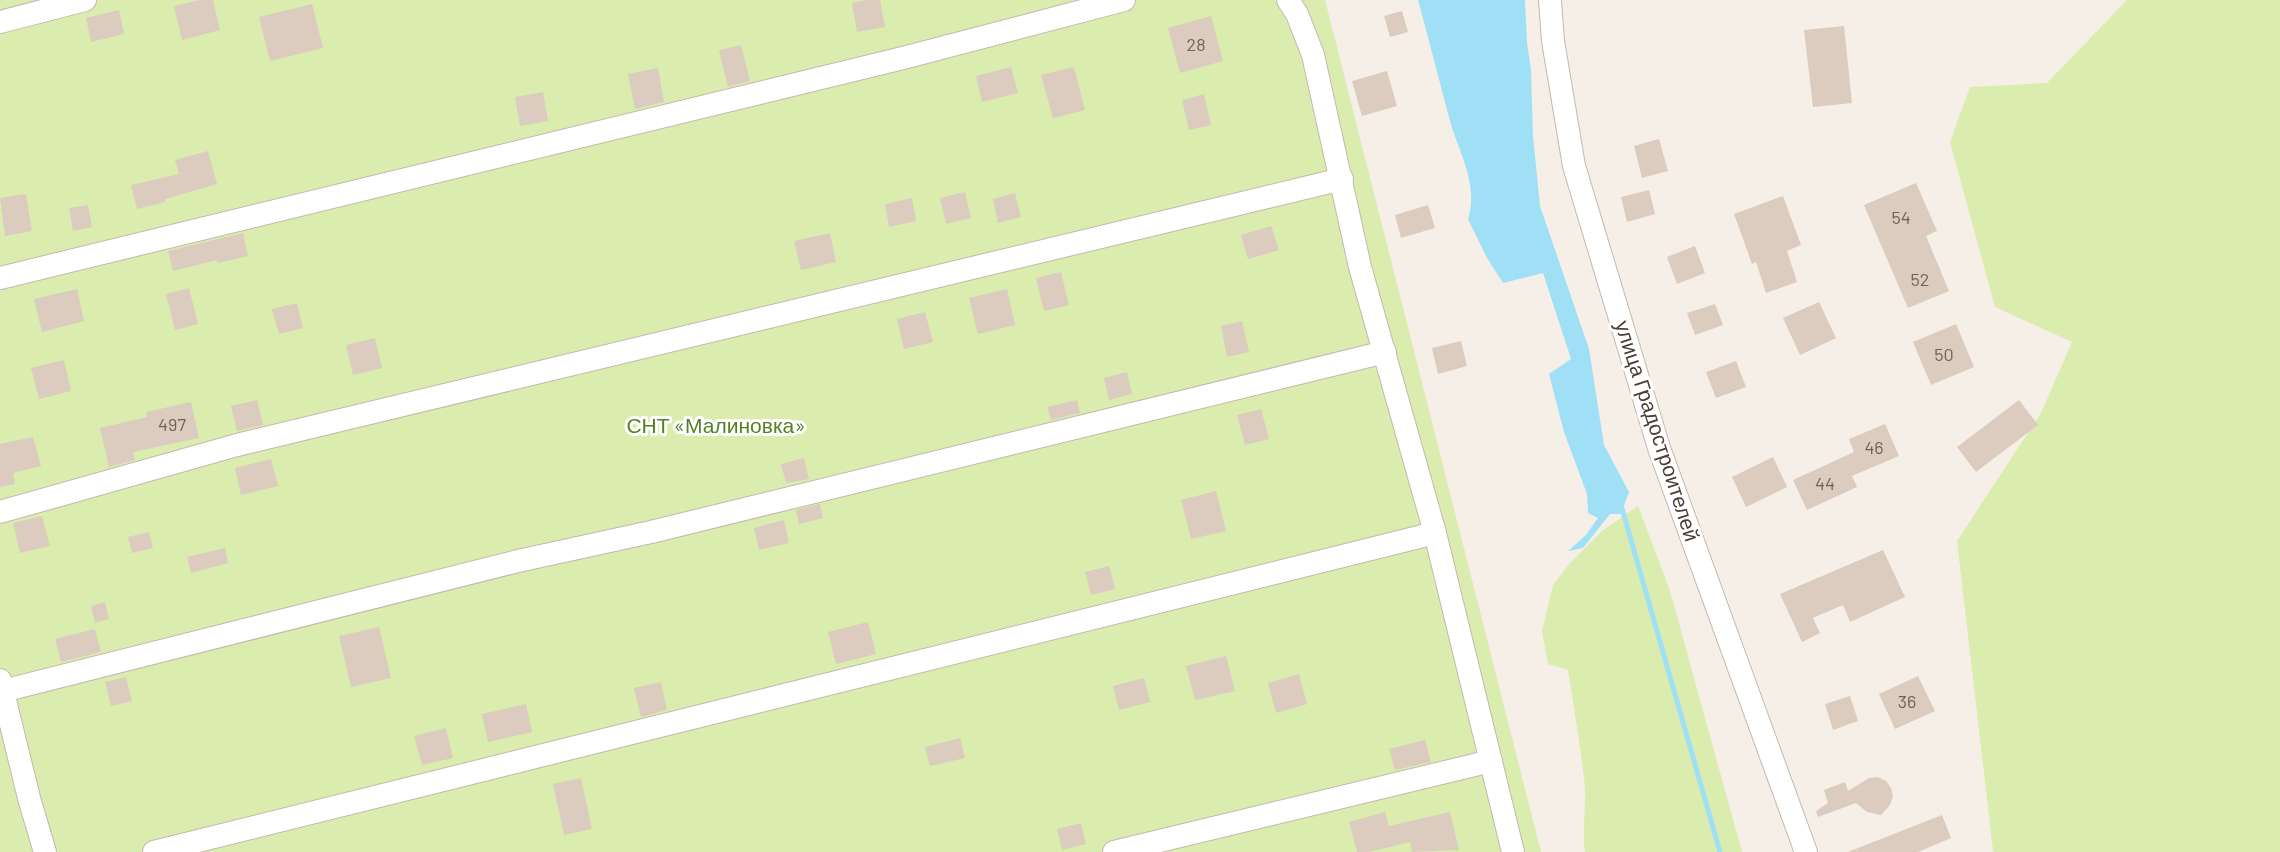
<svg xmlns="http://www.w3.org/2000/svg" width="2280" height="852" font-family="Barlow,sans-serif">
<style>
.green{fill:#daecae}
.water{fill:#a0e0f6}
.lines{fill:none;stroke-linecap:round;stroke-linejoin:round}
.stream{stroke:#a0e0f6;stroke-width:5}
.building{fill:#dbccbf}
.minor-casing{stroke:#c5b8ad;stroke-width:24}
.minor{stroke:#fff;stroke-width:22}
.labels{text-anchor:middle;stroke-width:6;stroke-linejoin:round;paint-order:stroke}
.number-label{font-size:18px;fill:#6e6258}
.park-label{font-size:21px;fill:#558124;stroke:#fff}
.street-label{font-size:21px;fill:#493f36;stroke:#fff}
</style>
<rect width="100%" height="100%" fill="#f5efe8"/>
<g class="green">
<path d="M0,0H1325L1541,852H0Z"/>
<path d="M2127,0H2280V852H1994L1993,850L1957,541L2041,413L2072,342L1995,307L1950,142L1970,87L2047,83Z"/>
<path d="M1638,506L1670,591L1742,852H1585C1582,830 1586,809 1585,787C1581,748 1574,709 1568,670L1548,664L1542,631L1553,585L1570,563L1602,531Z"/>
</g>
<path class="water" d="M1418,0H1525L1527,42L1531,70L1533,136L1540,206L1589,349L1604,445L1629,492L1621,514H1610L1583,548L1568,551L1585,536L1598,518L1588,513L1587,494L1564,432L1549,374L1571,359L1543,273L1503,283L1487,258L1468,219C1479,184 1459,153 1450,121C1439,80 1429,40 1418,0Z"/>
<g class="lines">
<path class="stream" d="M1621,505L1720,852"/>
</g>
<g class="building">
<path d="M199,0H213L220,30L182,40L174,6Z"/>
<path d="M867,0H880L885,27L857,32L852,3Z"/>
<path d="M312,4L323,48L270,61L259,17Z"/>
<path d="M119,10L124,34L91,42L86,18Z"/>
<path d="M1402,11L1408,32L1390,37L1384,16Z"/>
<path d="M1211,16L1223,61L1180,73L1168,28Z"/>
<path d="M1844,26L1852,103L1813,107L1804,30Z"/>
<path d="M741,45L750,81L728,87L719,50Z"/>
<path d="M1011,67L1018,93L982,102L976,76Z"/>
<path d="M1074,67L1085,110L1053,118L1041,75Z"/>
<path d="M658,68L664,102L635,109L628,74Z"/>
<path d="M1387,71L1397,106L1362,116L1352,81Z"/>
<path d="M543,92L548,121L520,126L515,97Z"/>
<path d="M1204,94L1211,125L1189,130L1182,100Z"/>
<path d="M1659,139L1668,171L1642,178L1634,146Z"/>
<path d="M208,151L217,184L165,199V202L137,209L131,185L179,174L175,160Z"/>
<path d="M1916,183L1937,231L1926,236L1949,291L1908,308L1864,205Z"/>
<path d="M1649,190L1655,214L1627,222L1621,197Z"/>
<path d="M965,192L971,218L946,224L940,198Z"/>
<path d="M1015,193L1021,217L998,223L993,199Z"/>
<path d="M26,194L32,231L5,236L0,198Z"/>
<path d="M1783,196L1801,245L1787,251L1797,282L1766,293L1756,262L1752,264L1734,214Z"/>
<path d="M912,198L916,221L889,227L885,204Z"/>
<path d="M88,205L92,227L73,231L69,208Z"/>
<path d="M1428,205L1435,228L1401,238L1395,215Z"/>
<path d="M1271,226L1279,250L1248,259L1241,235Z"/>
<path d="M243,233L248,256L218,263L217,260L173,271L168,251Z"/>
<path d="M830,233L836,262L801,270L794,241Z"/>
<path d="M1695,246L1705,273L1677,284L1667,257Z"/>
<path d="M1061,272L1069,305L1044,311L1036,278Z"/>
<path d="M189,288L198,324L175,330L166,294Z"/>
<path d="M77,289L84,321L42,332L34,299Z"/>
<path d="M1007,289L1015,325L978,334L969,298Z"/>
<path d="M1819,302L1836,338L1800,355L1783,318Z"/>
<path d="M297,303L303,328L279,334L272,309Z"/>
<path d="M1715,304L1723,325L1695,335L1687,313Z"/>
<path d="M925,312L933,342L904,349L897,319Z"/>
<path d="M1242,321L1249,352L1227,357L1221,326Z"/>
<path d="M1956,324L1974,367L1931,385L1913,342Z"/>
<path d="M375,338L382,368L353,375L346,345Z"/>
<path d="M1461,341L1467,366L1438,374L1432,348Z"/>
<path d="M64,360L71,391L39,399L31,368Z"/>
<path d="M1736,361L1746,387L1716,398L1706,372Z"/>
<path d="M1127,372L1132,394L1109,400L1104,378Z"/>
<path d="M257,400L263,425L237,431L231,406Z"/>
<path d="M1077,400L1080,413L1051,420L1047,407Z"/>
<path d="M2019,400L2038,425L1976,472L1957,447Z"/>
<path d="M191,402L199,438L133,452L135,460L109,467L100,428L147,417L146,412Z"/>
<path d="M1261,409L1269,439L1245,445L1237,415Z"/>
<path d="M1885,424L1899,456L1852,476L1857,487L1807,510L1793,480L1854,452L1849,439Z"/>
<path d="M33,437L41,466L13,473L15,484L0,487V444Z"/>
<path d="M1773,457L1787,487L1746,507L1732,477Z"/>
<path d="M804,458L809,479L786,483L781,464Z"/>
<path d="M271,459L278,486L241,495L235,468Z"/>
<path d="M1216,491L1226,531L1191,539L1181,500Z"/>
<path d="M820,504L823,518L799,524L796,510Z"/>
<path d="M42,516L50,546L20,553L13,523Z"/>
<path d="M784,520L789,543L759,550L754,528Z"/>
<path d="M149,532L153,548L132,553L128,537Z"/>
<path d="M225,548L228,563L191,573L187,557Z"/>
<path d="M1883,550L1905,597L1850,622L1843,605L1824,613L1813,618L1820,633L1802,642L1780,594Z"/>
<path d="M1109,566L1115,589L1091,595L1085,572Z"/>
<path d="M105,602L109,619L95,623L91,606Z"/>
<path d="M868,622L876,654L836,664L828,632Z"/>
<path d="M379,627L391,678L351,687L339,636Z"/>
<path d="M95,629L101,652L61,662L55,639Z"/>
<path d="M1226,656L1235,691L1195,700L1186,666Z"/>
<path d="M1299,674L1307,704L1276,713L1268,683Z"/>
<path d="M1918,676L1935,711L1895,729L1879,694Z"/>
<path d="M126,677L132,701L111,706L105,682Z"/>
<path d="M1144,678L1150,702L1119,710L1113,686Z"/>
<path d="M661,682L667,710L641,717L634,688Z"/>
<path d="M1850,696L1858,721L1833,730L1825,704Z"/>
<path d="M526,704L532,732L488,742L482,714Z"/>
<path d="M446,728L453,758L422,765L414,736Z"/>
<path d="M960,738L965,758L930,766L925,747Z"/>
<path d="M1425,740L1431,762L1395,770L1389,749Z"/>
<path d="M1878,777L1886,781L1891,788L1893,796L1890,805L1881,815L1867,812L1856,803L1818,817L1816,811L1828,803L1824,790L1845,782L1848,791L1869,778Z"/>
<path d="M581,778L592,829L564,835L553,784Z"/>
<path d="M1385,812L1389,826L1450,812L1459,850L1412,852L1410,842L1369,852H1357L1349,822Z"/>
<path d="M1942,815L1951,838L1918,852H1848Z"/>
<path d="M1081,823L1086,844L1062,850L1057,829Z"/>
</g>
<g class="lines">
<g class="minor-casing">
<g id="minor">
<path d="M1288,0L1297,14L1313,55L1360,267L1435,533L1513,852"/>
<path d="M1550,0L1553,41L1574,166L1659,448L1806,852"/>
<path d="M0,22L85,0"/>
<path d="M0,278L903,58L1124,0"/>
<path d="M0,512L237,445L1342,179"/>
<path d="M0,680L29,798L45,852"/>
<path d="M2,691L518,561L651,532L1385,352"/>
<path d="M154,852L1435,533"/>
<path d="M1114,852L1491,761"/>
</g>
</g>
<use href="#minor" class="minor"/>
</g>
<g class="labels">
<g class="number-label">
<text x="1196" y="51">28</text>
<text x="1901" y="224">54</text>
<text x="1920" y="286">52</text>
<text x="1944" y="361">50</text>
<text x="172" y="431">497</text>
<text x="1874" y="454">46</text>
<text x="1825" y="490">44</text>
<text x="1907" y="708">36</text>
</g>
<g class="park-label">
<text x="716" y="433">СНТ «Малиновка»</text>
</g>
<g class="street-label">
<text transform="translate(1657 431) rotate(72)" y="7">улица Градостроителей</text>
</g>
</g>
</svg>
